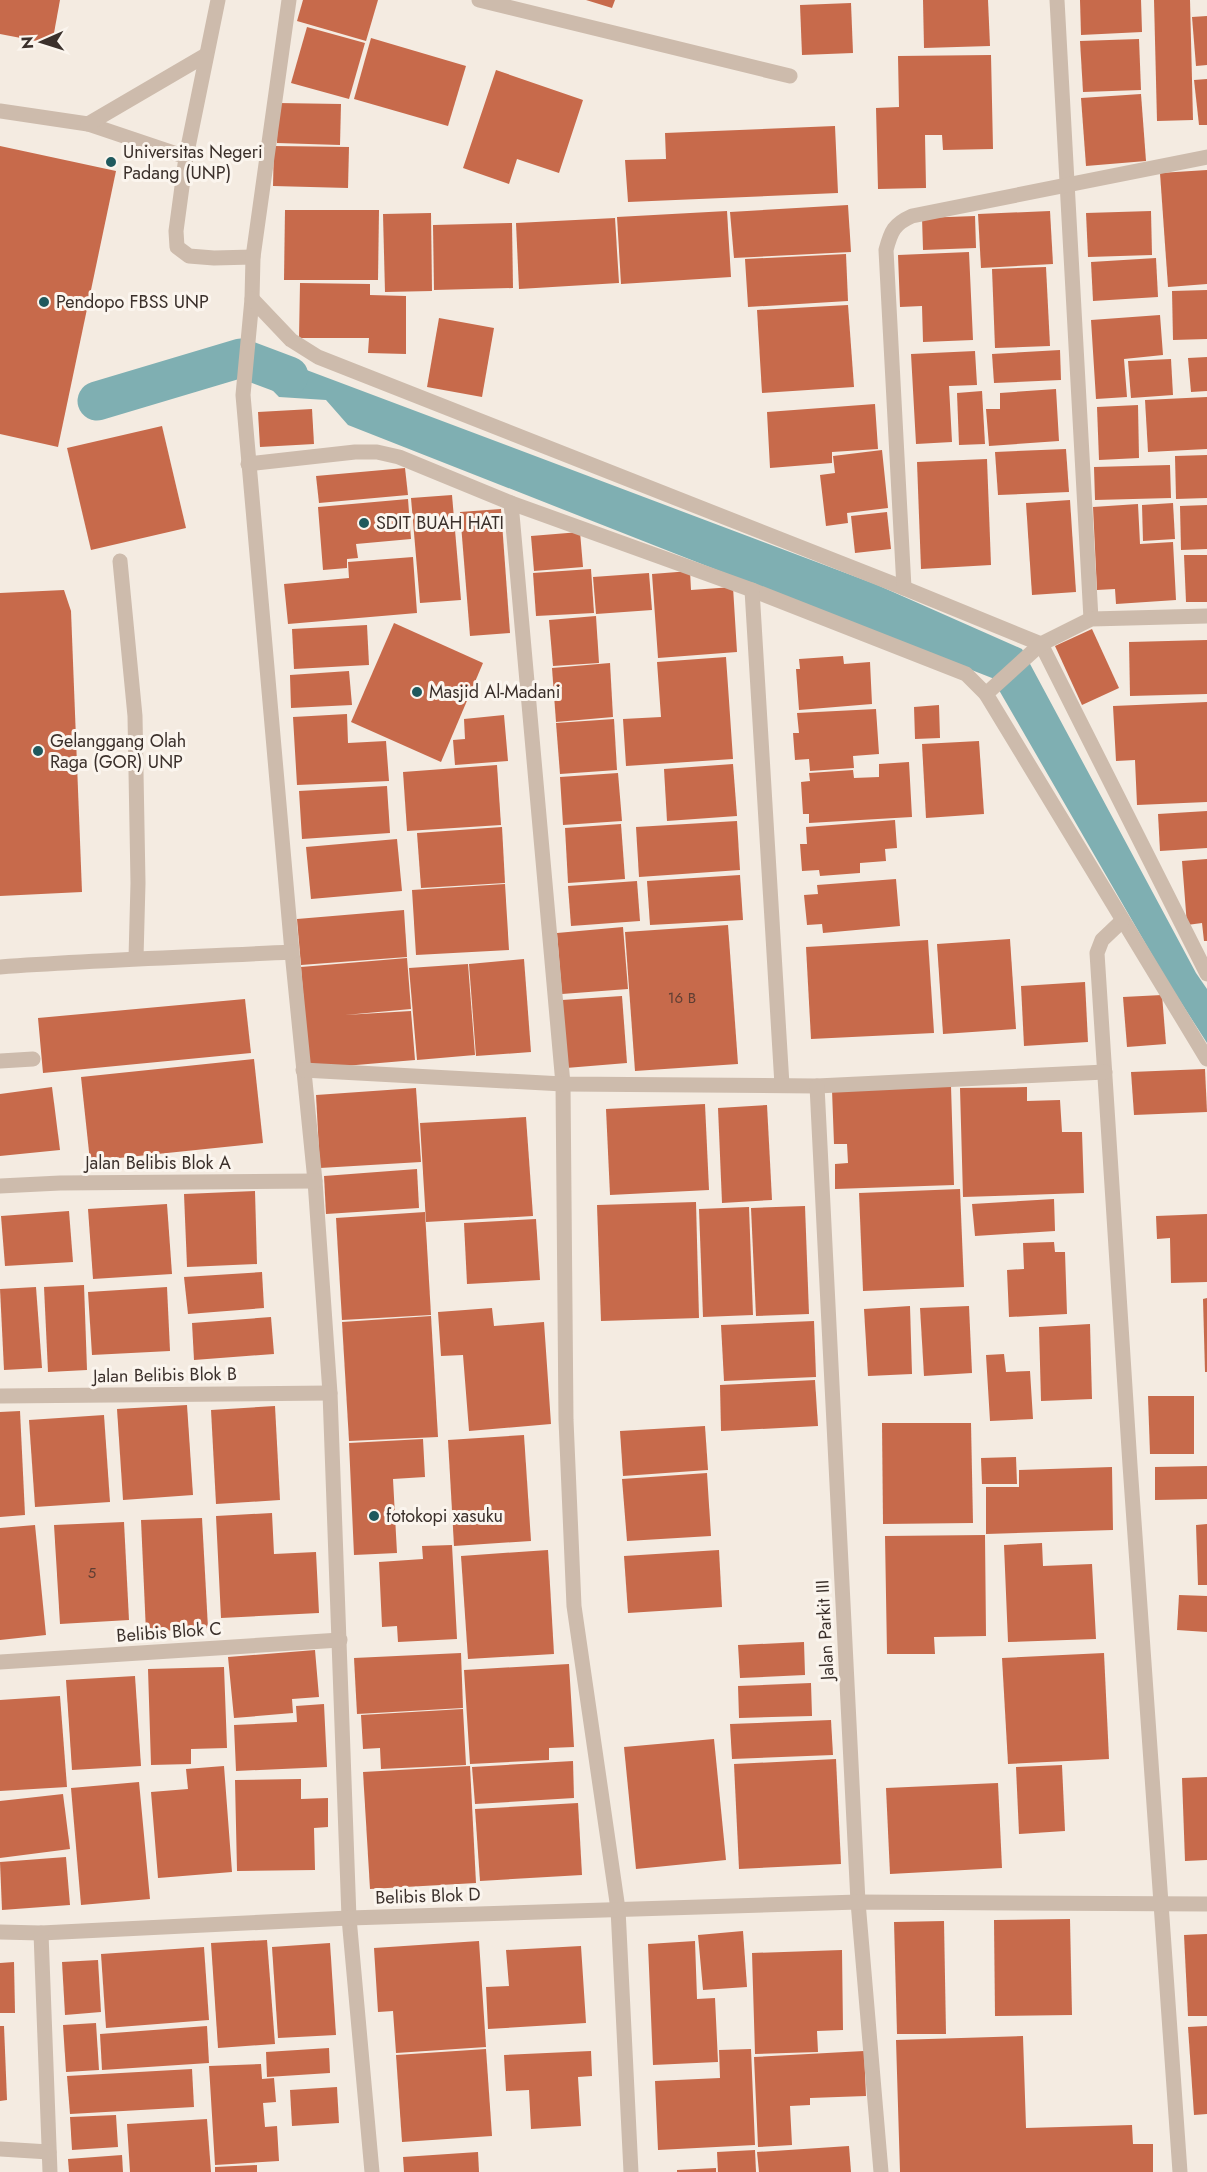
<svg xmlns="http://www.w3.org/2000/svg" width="1207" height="2172" font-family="Jost,sans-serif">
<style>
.water{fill:#7fafb2}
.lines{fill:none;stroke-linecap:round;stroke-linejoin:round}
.canal{stroke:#7fafb2;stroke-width:39}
.building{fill:#c76a4b}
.service{stroke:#cdbbac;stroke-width:15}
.minor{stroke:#cdbbac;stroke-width:15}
.poi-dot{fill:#1f595d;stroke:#fbf5ee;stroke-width:2}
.labels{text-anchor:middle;stroke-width:6;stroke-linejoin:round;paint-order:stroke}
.number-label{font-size:15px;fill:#5e3e33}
.poi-label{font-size:18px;fill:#3b302b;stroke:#fbf5ee;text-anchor:start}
.street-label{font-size:18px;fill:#3b302b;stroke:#fbf5ee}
</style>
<rect width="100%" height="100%" fill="#f4ebe1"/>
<path class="water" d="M240,345L875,584L1022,649L1196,973L1207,989V1043L1166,979L992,678L348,425L326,400L279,397L241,358Z"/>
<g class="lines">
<path class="canal" d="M97,401L241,358L289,376"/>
</g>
<g class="building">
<path d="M0,0H60L52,44L0,34Z"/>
<path d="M303,0H378L366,41L297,21Z"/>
<path d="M586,0H615L612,8Z"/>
<path d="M923,0H988L990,46L924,48Z"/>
<path d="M1080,0H1141L1142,32L1081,35Z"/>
<path d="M1154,0H1190L1193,120L1157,121Z"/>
<path d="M851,3L853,53L802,55L800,5Z"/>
<path d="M1207,16V65L1196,66L1192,17Z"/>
<path d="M307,27L365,43L349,99L291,83Z"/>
<path d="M371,38L466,66L448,126L354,99Z"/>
<path d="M1139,39L1141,90L1083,92L1080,41Z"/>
<path d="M991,55L993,149L943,150L942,135H925L926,188L878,189L876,108L899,107L898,56Z"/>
<path d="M496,70L583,100L559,173L517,159L509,184L463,168Z"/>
<path d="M1207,79V125H1199L1194,80Z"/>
<path d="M1141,94L1146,161L1086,166L1081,98Z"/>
<path d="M278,103L341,104L340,145L277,143Z"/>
<path d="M835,126L838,193L628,202L625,160L666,159L665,133Z"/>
<path d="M0,146L116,171L58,447L0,434Z"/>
<path d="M274,146L349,147L348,188L273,186Z"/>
<path d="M1207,170V284L1168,287L1160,173Z"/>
<path d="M848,205L851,252L734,258L730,212Z"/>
<path d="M285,210H379L378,280H284Z"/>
<path d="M727,211L731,277L621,284L617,217Z"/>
<path d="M1050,211L1053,264L981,268L978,214Z"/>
<path d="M1151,211L1152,255L1088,257L1086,213Z"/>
<path d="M431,213L432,291L385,292L383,214Z"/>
<path d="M975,216L976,248L923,250L922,218Z"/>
<path d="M615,218L619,283L519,289L516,223Z"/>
<path d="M512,223L513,288L434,290L433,225Z"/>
<path d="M969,252L973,340L923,342L922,306L900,307L898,255Z"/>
<path d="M846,254L848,301L748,307L745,259Z"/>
<path d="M1156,258L1158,297L1093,301L1091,262Z"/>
<path d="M1046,267L1050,346L995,348L992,269Z"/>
<path d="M300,283L370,284V295L406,296V354L368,353L369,338H299Z"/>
<path d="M1207,290V339L1173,340L1172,291Z"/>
<path d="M848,305L854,387L762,393L757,310Z"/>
<path d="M1160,315L1163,355L1124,359L1127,397L1096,399L1091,320Z"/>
<path d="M439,318L494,328L482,397L427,387Z"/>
<path d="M1060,350L1061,380L994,383L992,354Z"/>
<path d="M975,351L977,385L949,386L952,442L916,444L911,354Z"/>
<path d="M1207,357V391L1191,392L1188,358Z"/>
<path d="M1171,359L1173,395L1131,398L1128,361Z"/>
<path d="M1056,389L1059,441L989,446L986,409H1000V393Z"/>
<path d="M982,391L985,444L959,445L957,393Z"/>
<path d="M1207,397V449L1148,452L1145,400Z"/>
<path d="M875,404L878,449L832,452V463L770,468L767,412Z"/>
<path d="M1138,405L1139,458L1099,460L1097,407Z"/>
<path d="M312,409L314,444L260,447L258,412Z"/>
<path d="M162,426L186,528L91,550L67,448Z"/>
<path d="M1066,449L1069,492L998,495L995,452Z"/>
<path d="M882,450L888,508L847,513L848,523L826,526L820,475L835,473L833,456Z"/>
<path d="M1207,455V498L1176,499L1175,456Z"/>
<path d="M987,459L991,565L921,569L917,462Z"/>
<path d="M1170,465L1171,498L1095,500L1094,467Z"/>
<path d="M405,468L408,495L319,503L316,476Z"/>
<path d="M452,495L461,600L420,603L411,498Z"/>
<path d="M408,499L411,539L356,544L358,558L347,559V568L323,570L318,507Z"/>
<path d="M1070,500L1076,592L1032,595L1026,503Z"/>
<path d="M1173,503L1175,539L1143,541L1142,505Z"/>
<path d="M1138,504L1140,544L1173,542L1176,600L1116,604L1115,589L1097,590L1093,507Z"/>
<path d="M1207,505V549L1181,550L1180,506Z"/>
<path d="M501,509L510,633L470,636L460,512Z"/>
<path d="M887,512L891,549L855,553L851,516Z"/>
<path d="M580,532L583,567L534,571L531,536Z"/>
<path d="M1184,555H1207V602H1186Z"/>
<path d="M413,557L417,613L288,624L284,584L349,578L348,562Z"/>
<path d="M591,569L594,613L536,616L533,573Z"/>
<path d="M690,571L691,590L733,587L737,652L658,658L652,574Z"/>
<path d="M649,573L652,610L596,614L593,577Z"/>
<path d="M64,590L71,611L82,892L0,896V593Z"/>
<path d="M596,616L599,663L553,666L549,620Z"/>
<path d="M394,623L483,663L441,762L351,722Z"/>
<path d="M367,625L369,665L294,669L292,629Z"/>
<path d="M1092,629L1119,688L1082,705L1055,646Z"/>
<path d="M1207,640V694L1130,696L1129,642Z"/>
<path d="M843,656L844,664L870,662L872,704L799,710L796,669H800L799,659Z"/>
<path d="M726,657L733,759L626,766L623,719L661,717L657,662Z"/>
<path d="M610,663L613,717L556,722L552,668Z"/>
<path d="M349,671L352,705L291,708L290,675Z"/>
<path d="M1207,702V802L1137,805L1135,760L1116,761L1113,706Z"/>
<path d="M939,705L940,738L915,739L914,707Z"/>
<path d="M876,709L879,754L853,756L854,768L810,771L809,759L795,760L793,733H799L797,713Z"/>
<path d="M347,714L348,743L386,741L389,781L297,785L293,717Z"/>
<path d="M504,715L508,761L455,765L453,740L465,739L464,719Z"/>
<path d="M614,719L617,770L560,774L556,723Z"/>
<path d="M979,741L984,814L926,818L922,744Z"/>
<path d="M909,762L912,817L809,823V814H803L801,782L810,781L809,773L853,770L854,778L879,777V764Z"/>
<path d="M733,764L737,816L667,821L664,769Z"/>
<path d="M497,765L501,825L407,831L403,772Z"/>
<path d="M618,773L622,821L563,825L560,777Z"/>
<path d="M387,786L390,833L302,839L299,791Z"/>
<path d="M1207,811V848L1160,851L1158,814Z"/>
<path d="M895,820L897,848L885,849L886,861L860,863V873L820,876L819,870L802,871L800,844H807L806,827Z"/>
<path d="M737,821L740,870L639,877L636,827Z"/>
<path d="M621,824L625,879L568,883L565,828Z"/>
<path d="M502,827L505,883L421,888L417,833Z"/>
<path d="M397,839L402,891L311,899L306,847Z"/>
<path d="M1207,859V941H1204L1202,923L1187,925L1182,861Z"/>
<path d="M740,875L743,920L650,925L647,881Z"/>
<path d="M896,879L900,926L823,933L822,924L807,925L804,895L818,894L817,885Z"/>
<path d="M637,881L640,921L571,926L568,886Z"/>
<path d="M505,884L509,950L416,955L412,890Z"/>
<path d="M404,910L407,957L301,965L297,919Z"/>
<path d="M728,925L738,1064L635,1071L625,932Z"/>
<path d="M623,927L628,989L562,994L557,933Z"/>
<path d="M1010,939L1016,1029L943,1034L937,944Z"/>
<path d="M928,940L934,1033L811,1039L806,947Z"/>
<path d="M407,958L411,1009L345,1015L411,1011L415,1060L309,1069L301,967Z"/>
<path d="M524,959L531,1052L476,1056L469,964Z"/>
<path d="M468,964L475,1055L417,1060L409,968Z"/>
<path d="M1085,982L1088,1042L1024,1046L1021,986Z"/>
<path d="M1162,995L1166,1044L1127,1047L1123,997Z"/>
<path d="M622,996L627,1063L566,1068L562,1000Z"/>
<path d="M245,999L251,1053L43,1073L38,1018Z"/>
<path d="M254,1059L263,1143L90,1161L81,1077Z"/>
<path d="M1205,1069L1207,1112L1134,1115L1131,1072Z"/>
<path d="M951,1086L954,1185L835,1189V1164L848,1163L847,1144H834L832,1090Z"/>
<path d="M52,1087L60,1150L0,1156V1094Z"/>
<path d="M1027,1087V1101L1060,1100L1062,1132H1082L1084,1193L963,1197L960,1088Z"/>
<path d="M416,1088L421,1162L320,1168L316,1095Z"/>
<path d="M705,1104L709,1190L610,1195L606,1109Z"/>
<path d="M767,1105L772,1200L722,1203L718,1108Z"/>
<path d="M526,1117L533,1216L426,1222L420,1123Z"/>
<path d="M417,1169L419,1208L326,1214L324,1176Z"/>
<path d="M960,1189L964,1287L863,1291L859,1193Z"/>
<path d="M255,1191L257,1264L187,1267L184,1194Z"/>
<path d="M1054,1199L1055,1231L975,1236L972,1204Z"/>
<path d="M696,1202L699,1318L601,1321L597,1205Z"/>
<path d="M167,1204L172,1274L93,1279L88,1209Z"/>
<path d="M805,1206L809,1314L756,1316L751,1208Z"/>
<path d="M749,1207L753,1315L703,1317L699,1209Z"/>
<path d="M69,1211L73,1262L5,1266L1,1216Z"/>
<path d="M425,1212L431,1315L342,1320L336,1218Z"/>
<path d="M1207,1214V1282L1171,1283L1170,1238L1157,1239L1156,1216Z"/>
<path d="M536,1219L540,1280L467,1284L464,1223Z"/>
<path d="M1054,1242L1055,1252H1065L1067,1314L1009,1317L1007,1270L1024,1269L1023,1243Z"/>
<path d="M262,1272L264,1308L188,1314L184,1277Z"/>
<path d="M84,1285L87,1370L48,1372L44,1287Z"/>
<path d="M36,1287L42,1368L4,1370L0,1289Z"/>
<path d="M167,1287L170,1351L92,1355L88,1292Z"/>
<path d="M1207,1298V1372H1205L1203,1299Z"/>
<path d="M910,1306L912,1374L868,1376L864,1309Z"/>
<path d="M969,1306L972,1373L924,1376L920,1308Z"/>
<path d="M492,1308L494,1326L544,1322L551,1424L469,1431L463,1355L441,1356L438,1312Z"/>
<path d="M431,1316L438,1437L349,1441L342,1322Z"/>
<path d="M271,1317L274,1354L194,1360L192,1323Z"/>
<path d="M814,1321L816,1377L724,1381L721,1325Z"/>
<path d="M1090,1324L1092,1399L1041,1401L1039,1327Z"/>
<path d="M1004,1354L1006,1372L1030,1371L1033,1419L990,1421L986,1355Z"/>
<path d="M815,1380L818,1426L721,1431L720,1385Z"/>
<path d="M1148,1396H1194V1454H1150Z"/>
<path d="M187,1405L193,1495L123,1500L117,1409Z"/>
<path d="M275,1406L280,1500L216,1504L211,1410Z"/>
<path d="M20,1411L25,1515L0,1517V1412Z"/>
<path d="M104,1415L110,1502L35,1507L29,1420Z"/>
<path d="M882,1423H971L973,1523L883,1524Z"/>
<path d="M705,1426L708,1470L623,1476L620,1431Z"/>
<path d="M524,1435L531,1541L454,1546L448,1440Z"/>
<path d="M423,1439L425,1477L393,1479L397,1553L354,1555L349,1443Z"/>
<path d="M1016,1457L1017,1484H982L981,1458Z"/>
<path d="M1207,1466V1499L1155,1500V1467Z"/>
<path d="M1112,1467L1113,1530L986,1534V1487H1019V1470Z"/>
<path d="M707,1473L711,1536L627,1541L622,1479Z"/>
<path d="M272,1513L274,1554L316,1552L319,1613L221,1618L216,1516Z"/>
<path d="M202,1518L208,1628L146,1632L141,1520Z"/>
<path d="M124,1522L129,1620L60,1624L54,1525Z"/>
<path d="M1207,1524V1585H1198L1196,1525Z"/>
<path d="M35,1525L46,1635L0,1640V1528Z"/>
<path d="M985,1535L986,1636L934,1637L935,1654H887L885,1536Z"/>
<path d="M1042,1543L1043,1566L1092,1564L1096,1639L1008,1642L1004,1545Z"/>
<path d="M452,1545L457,1639L398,1642L397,1626L382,1627L379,1562L423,1559L422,1546Z"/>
<path d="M548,1550L554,1654L468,1659L461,1556Z"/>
<path d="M719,1550L722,1607L628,1613L624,1556Z"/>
<path d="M1179,1595L1207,1596V1632L1177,1630Z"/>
<path d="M804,1642L805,1675L740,1678L738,1645Z"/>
<path d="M315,1650L319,1697L292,1699L293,1713L234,1718L228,1657Z"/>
<path d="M461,1653L463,1708L357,1714L354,1658Z"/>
<path d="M1104,1653L1109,1759L1008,1764L1002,1658Z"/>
<path d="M569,1664L574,1747L549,1748V1760L470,1764L464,1670Z"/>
<path d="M224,1667L227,1748L191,1749V1764L151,1765L148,1669Z"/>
<path d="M135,1676L141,1766L72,1770L66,1680Z"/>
<path d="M811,1683L812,1716L739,1718L738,1686Z"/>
<path d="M60,1696L67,1787L0,1791V1700Z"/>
<path d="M324,1704L327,1767L236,1771L234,1725L297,1722L296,1706Z"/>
<path d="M463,1709L466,1765L381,1769L380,1748L363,1749L361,1715Z"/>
<path d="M831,1720L833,1755L732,1759L730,1724Z"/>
<path d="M714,1739L726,1860L636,1869L624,1747Z"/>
<path d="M836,1759L841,1864L739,1869L734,1764Z"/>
<path d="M573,1761L574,1798L475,1804L472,1767Z"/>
<path d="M1062,1765L1065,1831L1019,1834L1016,1767Z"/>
<path d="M224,1766L232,1872L158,1878L151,1792L188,1789L186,1769Z"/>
<path d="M470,1766L476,1883L370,1889L363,1772Z"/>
<path d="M1207,1777V1860L1185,1861L1182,1778Z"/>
<path d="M301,1779V1799L328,1798V1827L314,1828L315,1870L237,1871L235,1780Z"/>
<path d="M139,1782L150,1899L81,1905L71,1788Z"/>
<path d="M998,1783L1002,1868L890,1874L886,1788Z"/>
<path d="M63,1794L70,1849L0,1858V1801Z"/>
<path d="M578,1803L582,1875L480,1881L475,1809Z"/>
<path d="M66,1857L70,1905L2,1910L0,1862Z"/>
<path d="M1070,1919L1072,2015L995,2016L994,1920Z"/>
<path d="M944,1921L946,2034H897L894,1922Z"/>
<path d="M743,1931L747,1987L703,1990L698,1935Z"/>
<path d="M1207,1934V2016H1188L1184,1935Z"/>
<path d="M267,1940L275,2044L218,2048L211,1943Z"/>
<path d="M479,1941L486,2047L396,2053L393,2011L378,2012L374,1948Z"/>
<path d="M695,1941L697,1999L715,1998L718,2062L653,2065L648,1944Z"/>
<path d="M330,1943L336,2035L278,2038L272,1947Z"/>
<path d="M581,1946L586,2023L488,2029L486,1987L509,1986L506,1950Z"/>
<path d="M204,1947L209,2020L106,2028L101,1954Z"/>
<path d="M842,1950L843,2030L817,2031L818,2052L755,2054L752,1953Z"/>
<path d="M98,1960L101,2012L65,2015L62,1962Z"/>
<path d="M14,1962L15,2013H0V1963Z"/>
<path d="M96,2023L99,2070L66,2072L63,2025Z"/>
<path d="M0,2026H4L7,2100L0,2101Z"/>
<path d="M207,2026L209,2063L102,2070L100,2034Z"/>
<path d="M1207,2026V2114L1194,2115L1188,2027Z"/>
<path d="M1023,2036L1026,2128L1132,2125L1133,2144H1153V2172H900L896,2040Z"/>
<path d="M329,2048L330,2073L267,2077L266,2052Z"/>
<path d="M486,2049L492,2136L402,2142L396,2055Z"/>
<path d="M751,2049L755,2145L658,2150L655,2081L720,2078L719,2050Z"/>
<path d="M591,2051L592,2076L578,2077L581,2126L531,2129L529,2090L506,2091L504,2055Z"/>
<path d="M864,2051L866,2096L810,2098V2105L790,2106L792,2145L758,2147L754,2057Z"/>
<path d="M261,2064L262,2079L274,2078L276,2102L263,2103L265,2127L277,2126L279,2161L215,2165L209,2066Z"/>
<path d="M192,2069L194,2107L70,2114L67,2076Z"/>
<path d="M337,2087L339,2123L292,2126L290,2090Z"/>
<path d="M116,2115L118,2147L72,2150L70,2117Z"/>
<path d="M207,2119L211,2172H130L127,2124Z"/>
<path d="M849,2146L851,2172H759L757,2152Z"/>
<path d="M755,2150L756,2172H718L717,2152Z"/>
<path d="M478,2152L479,2172H404L403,2157Z"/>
<path d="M122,2155L123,2172H69L68,2159Z"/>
<path d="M257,2165V2172H215V2167Z"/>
<path d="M716,2168V2172H677V2170Z"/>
</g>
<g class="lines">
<g class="service">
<path d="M0,111L88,124L186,157L176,231L177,247L189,256L214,258L253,257"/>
<path d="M88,124L206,55"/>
<path d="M186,157L218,0"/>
<path d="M120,561L135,716L138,883L136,958"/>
</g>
<g class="minor">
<path d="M289,0L253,257L252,299L243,395L292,952L315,1181L330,1393L349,1918L372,2172"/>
<path d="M479,0L790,76"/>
<path d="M1057,0L1091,619"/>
<path d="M252,299L291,340L318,357L904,588L1041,644L1207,974"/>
<path d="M248,464L355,452H377L399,457L511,503L752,590L966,674L986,694"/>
<path d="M511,503L563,1084L566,1420L574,1606L618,1909L631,2172"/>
<path d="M904,588L886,250C891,231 894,224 912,216L1207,157"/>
<path d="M752,590L782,1085"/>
<path d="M1207,616L1091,619L1041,644L986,694L1207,1059"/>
<path d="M1122,921L1102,940L1097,953L1130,1465L1180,2172"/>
<path d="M0,967C97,960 195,957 292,952"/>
<path d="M0,1061L33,1059"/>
<path d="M303,1070L563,1084L817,1086L1105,1072"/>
<path d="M817,1086L858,1902L881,2172"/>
<path d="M0,1186L60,1183L315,1181"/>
<path d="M0,1396L330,1393"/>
<path d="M0,1662L340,1640"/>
<path d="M0,1932L41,1933L349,1918L858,1902L1207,1904"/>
<path d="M41,1933L50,2172"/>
<path d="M0,2149L49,2152"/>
</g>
</g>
<g class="poi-dot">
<circle cx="111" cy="162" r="6"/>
<circle cx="44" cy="302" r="6"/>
<circle cx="364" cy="523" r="6"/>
<circle cx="417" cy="692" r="6"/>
<circle cx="38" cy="751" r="6"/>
<circle cx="374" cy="1516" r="6"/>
</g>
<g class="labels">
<g class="number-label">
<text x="682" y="1003">16 B</text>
<text x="92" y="1578">5</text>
</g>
<g class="poi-label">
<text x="123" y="158">Universitas Negeri<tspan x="123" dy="21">Padang (UNP)</tspan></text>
<text x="56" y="308">Pendopo FBSS UNP</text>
<text x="376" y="529">SDIT BUAH HATI</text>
<text x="429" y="698">Masjid Al-Madani</text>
<text x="50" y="747">Gelanggang Olah<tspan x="50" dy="21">Raga (GOR) UNP</tspan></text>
<text x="386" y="1522">fotokopi xasuku</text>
</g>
<g class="street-label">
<text x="158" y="1169">Jalan Belibis Blok A</text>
<text transform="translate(165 1375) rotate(-1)" y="6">Jalan Belibis Blok B</text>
<text transform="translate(825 1630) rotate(-93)" y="6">Jalan Parkit III</text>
<text transform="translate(169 1632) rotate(-4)" y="6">Belibis Blok C</text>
<text transform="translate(428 1896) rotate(-2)" y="6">Belibis Blok D</text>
</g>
</g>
<g transform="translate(42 42) rotate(267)" stroke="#fbf5ee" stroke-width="4.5" paint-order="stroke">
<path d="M0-4.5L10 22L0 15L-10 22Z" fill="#3b302b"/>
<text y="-9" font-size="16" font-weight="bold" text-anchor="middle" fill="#3b302b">N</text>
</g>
</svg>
